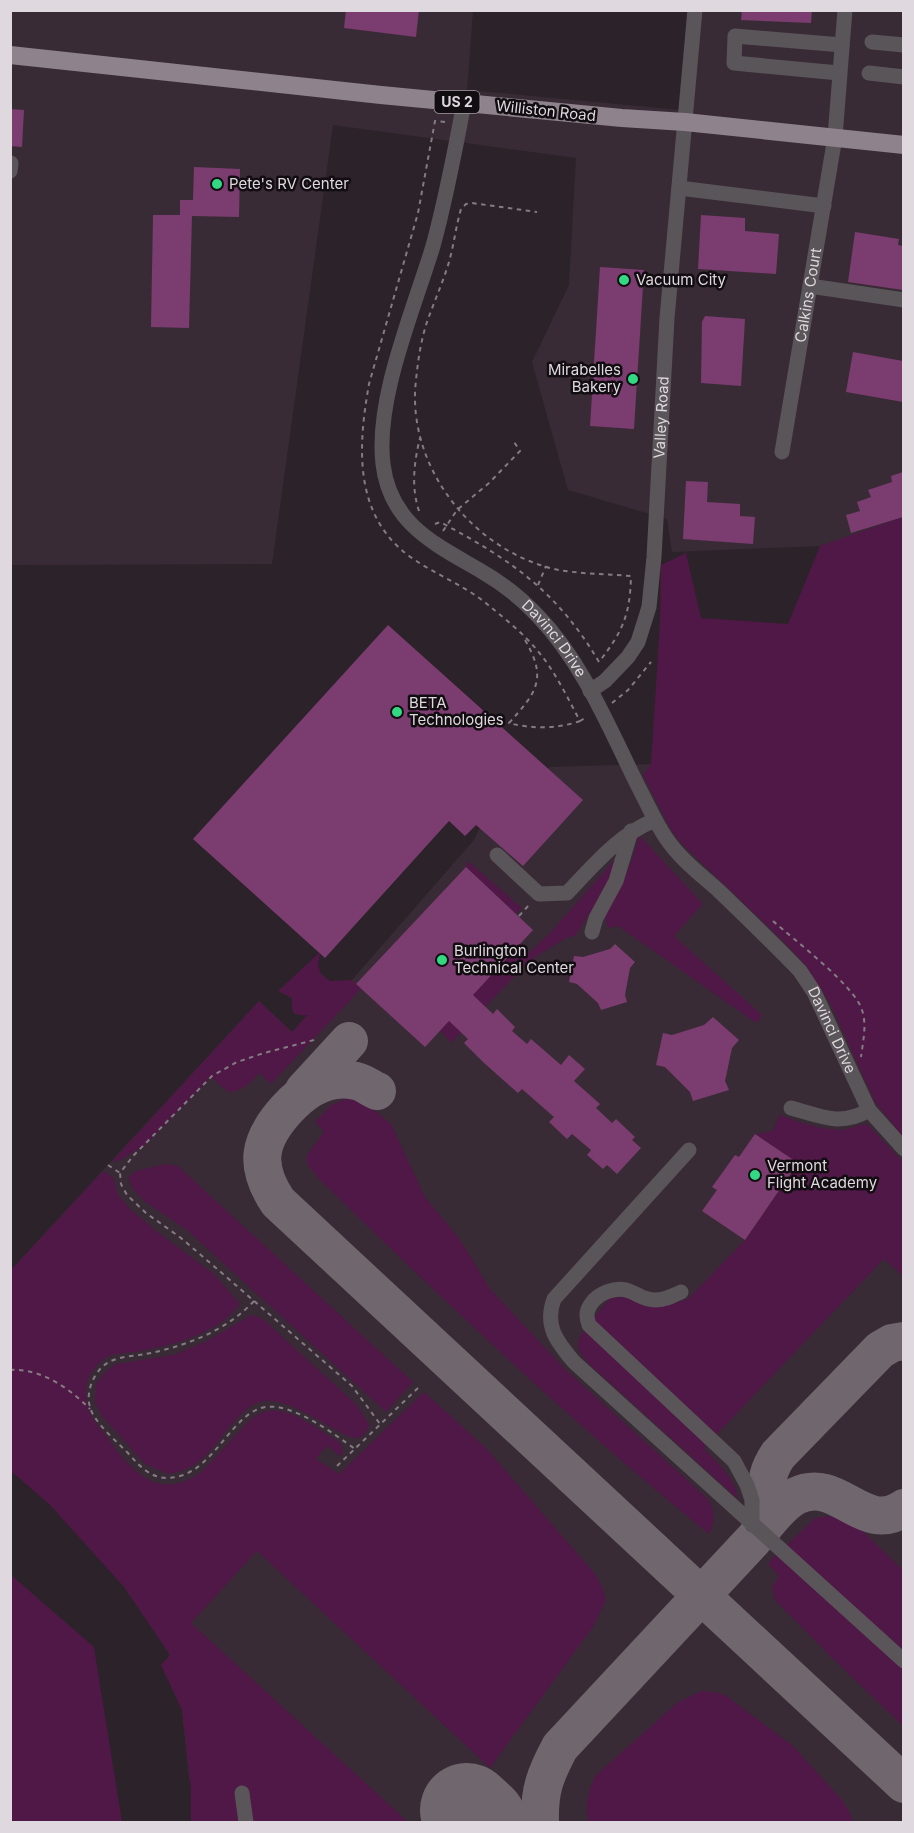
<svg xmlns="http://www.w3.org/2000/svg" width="914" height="1833" font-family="Inter,sans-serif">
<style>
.built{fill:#392b36}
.green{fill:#4f1846}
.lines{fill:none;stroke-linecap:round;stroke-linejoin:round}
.taxiway{stroke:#70666e;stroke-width:38}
.runway{stroke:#70666e;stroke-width:94}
.building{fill:#7b3c6f}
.path{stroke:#847c83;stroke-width:2;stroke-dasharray:4.5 4.5;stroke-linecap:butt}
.minor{stroke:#5a5559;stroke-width:15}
.major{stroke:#8e838c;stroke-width:18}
.poi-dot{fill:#32d882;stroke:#120d11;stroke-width:2}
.labels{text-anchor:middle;stroke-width:5;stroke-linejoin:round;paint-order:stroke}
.shield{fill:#120d11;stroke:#a29ba0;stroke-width:1.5}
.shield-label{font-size:14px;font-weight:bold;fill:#dfd8de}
.street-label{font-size:15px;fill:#dfd8de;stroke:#120d11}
.poi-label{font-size:15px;fill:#dfd8de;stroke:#120d11;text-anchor:start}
</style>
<rect width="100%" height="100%" fill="#2c222a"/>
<g class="built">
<path d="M10,11H473L467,90L680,110L687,11H903V568L820,546L672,552L667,519L568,490L532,362L569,285L576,158L333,125L272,564L11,565Z"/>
<path d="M651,764L904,1041L903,1822H209L189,1779L182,1710L161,1665L170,1655L124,1587L110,1540L11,1471L10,1271L259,1001L292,1032L336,985L352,980L474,840L486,815L525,777L550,767Z"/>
</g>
<g class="green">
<path d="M903,517V1137L875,1102L831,1005L807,967L784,942L681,843L671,830L643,775L651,764L660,622L661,565L686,553L701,618L788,624L820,546Z"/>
<path d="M639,835L703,904L674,936L762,1015L756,1023L618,926L608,928L605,916C620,890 632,865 639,835Z"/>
<path d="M619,855L604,891L575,936L566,938L529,961L451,1043L440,1030L520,944L530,952L550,933Z"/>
<path d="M468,861L522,908L516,914L466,867Z"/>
<path d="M320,952L318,965L321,974L330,981L352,980L361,989L271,1084L259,1073C249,1085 243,1091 228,1092L211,1077L145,1145L117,1162L113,1160L259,1001L292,1032L307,1015C292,1016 291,1013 292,998L278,991Z"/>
<path d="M348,1098H360L391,1124L425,1197L461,1241L490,1289L566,1370L708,1499C716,1512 715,1520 709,1534C572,1423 445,1302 319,1179L307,1164V1155L324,1132L315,1122L331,1105Z"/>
<path d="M779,1115C798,1121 819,1130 840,1130C850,1130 858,1123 868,1125L903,1162V1276L884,1259L716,1435L593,1319L610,1298L624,1297L640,1303L667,1305L688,1299L745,1240L798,1164L755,1134L773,1131Z"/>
<path d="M165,1164L178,1166L413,1382L386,1412L188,1231L144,1201L133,1189L128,1177L136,1171Z"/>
<path d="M103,1171L113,1177L118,1195L130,1209L155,1230L214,1274L240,1304C219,1333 175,1345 140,1351C131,1353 113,1353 105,1358C100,1362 93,1370 90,1375C81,1392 87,1412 98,1426C124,1458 147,1502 194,1477C205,1471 226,1445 236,1435C245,1425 253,1414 268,1411C291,1407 318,1430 338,1441L342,1446L343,1453L340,1456L327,1446L316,1459L339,1474L424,1392L485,1447L596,1575L603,1589L606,1600L593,1627L490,1768L257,1551L191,1623L408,1822H191V1788L182,1710L161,1665L170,1655L124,1587L50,1505L11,1471L10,1271Z"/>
<path d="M251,1315L256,1316L264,1320L356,1404L370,1425C367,1430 365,1436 358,1438C345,1442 295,1398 265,1401C237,1404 217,1452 194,1465C187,1470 177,1472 168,1474L145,1464L102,1416L95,1403L96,1384L106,1371L116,1364L173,1355L207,1341Z"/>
<path d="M585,1328L709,1442L704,1448C717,1463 736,1478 738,1499L591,1366C578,1351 573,1347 585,1328Z"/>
<path d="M827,1516L847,1519L856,1525L903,1570V1655L786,1546L815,1518Z"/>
<path d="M776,1553L903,1668V1726L832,1658L775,1600L772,1587L779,1576L768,1564Z"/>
<path d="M11,1575L94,1647L122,1822H11Z"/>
<path d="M701,1691L714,1692L725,1695L793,1746L843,1801L850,1813L853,1822H589C584,1805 588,1792 595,1776L677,1703Z"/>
</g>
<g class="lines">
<g class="taxiway">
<path d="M304,1090L349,1041"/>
<path d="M377,1091C370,1088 363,1082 356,1081C327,1074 304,1090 286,1110C258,1141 254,1166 278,1202L904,1784"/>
<path d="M760,1532C762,1525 765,1517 766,1509C768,1486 764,1476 778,1455L880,1350L892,1343L904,1341"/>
<path d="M540,1822C539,1791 545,1775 560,1747L754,1539C766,1525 779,1505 796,1496C839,1475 862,1536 904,1508"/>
</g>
<path class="runway" d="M467,1810L480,1822"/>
</g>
<g class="building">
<path d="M346,10H419L416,37L344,28Z"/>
<path d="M742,10H812L811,23L741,20Z"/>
<path d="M10,109L24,110L22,147L10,146Z"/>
<path d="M194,167L240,169L239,217L192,216L189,328L151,327L153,215H180V200H193Z"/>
<path d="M701,215L745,218V231L779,234L776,274L698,269Z"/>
<path d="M855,232L899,239L898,245L903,246V290L848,282Z"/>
<path d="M600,267L644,270L634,429L590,426Z"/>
<path d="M705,316L745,319L741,386L701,383L702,322Z"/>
<path d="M853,352L903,361V402L846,392Z"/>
<path d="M903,472V517L851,533L846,515L860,511L857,502L871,497L868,490L892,482L891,476Z"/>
<path d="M686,481L708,482L707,502L740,504V516L755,517L753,544L683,539Z"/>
<path d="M388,625L583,800L523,866L476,825L465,836L449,821L325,958L193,839Z"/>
<path d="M466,867L533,930L473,995L493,1014L497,1009L515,1027L512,1031L527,1044L531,1039L561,1065L569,1055L585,1069L574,1081L600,1104L596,1108L612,1123L616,1119L635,1137L632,1140L641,1148L617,1174L607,1165L603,1169L587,1155L591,1150L572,1134L567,1139L549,1122L554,1117L522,1089L518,1093L483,1062L464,1043L468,1039L449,1021L425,1047L356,984Z"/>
<path d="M615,944L635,962L630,968L625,995L627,1002L601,1010L598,1003L577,984L569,982L574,956L583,957L610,949Z"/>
<path d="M713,1017L739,1040L732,1048L725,1081L729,1090L693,1101L690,1092L665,1067L656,1065L663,1033L672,1035L704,1025Z"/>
<path d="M755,1134L798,1163L745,1240L702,1211L717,1190L712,1187L735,1155L739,1157Z"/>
</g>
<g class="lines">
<g class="path">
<path d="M445,122L435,121L418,213L369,384C358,446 353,514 409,556C434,574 464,585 487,604C504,618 523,633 537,650C555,671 567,697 580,721L587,717"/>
<path d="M419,511C411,487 414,462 420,438"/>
<path d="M435,524L440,522C510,559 558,592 599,662C623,631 630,615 631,576C605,574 578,574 554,569C471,549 406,465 416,380C418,360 421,340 427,322C434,302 443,282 449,262C454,244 456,226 461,209L466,204L472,203L537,212"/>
<path d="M443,531L457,510L489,483L520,451L514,442"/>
<path d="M538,585L546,566"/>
<path d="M525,640C548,679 536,693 509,723C531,729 558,729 580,721"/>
<path d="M612,703L628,690L651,662"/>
<path d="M519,916L529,905"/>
<path d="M773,921C793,939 855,986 862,1010C867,1025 863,1041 861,1057"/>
<path d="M314,1040L264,1053L237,1062L212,1076L133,1156L120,1173L121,1184L127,1195L146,1213L181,1238L223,1274L352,1386L380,1424"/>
<path d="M108,1165L120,1173"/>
<path d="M254,1301C226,1331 186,1346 146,1354C135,1356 122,1356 111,1361C95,1368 85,1391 90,1407C93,1421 117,1442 127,1452C143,1470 155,1483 180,1476C216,1466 234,1411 266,1407C293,1403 334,1434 355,1449"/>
<path d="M10,1370C41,1368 69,1388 90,1409"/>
<path d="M337,1466L418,1388"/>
</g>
<g class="minor">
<path d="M872,42L904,45"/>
<path d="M839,73L734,63L735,36L842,45"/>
<path d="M869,73L904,77"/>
<path id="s1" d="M464,103C455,151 446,199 433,246C414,309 375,399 383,464C390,524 435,544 481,571C502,583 522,599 538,616C584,664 610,730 639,788C648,805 655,822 666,838C680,859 700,874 718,890C746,917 773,943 800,971L814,992L869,1110L904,1149"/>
<path d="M10,171L11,163"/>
<path d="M679,188L824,206"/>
<path d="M810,286L904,300"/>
<path id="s2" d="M782,452L835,137L845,10"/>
<path id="s3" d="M590,691L605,681L628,657L638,642L649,607L654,557L667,318L695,10"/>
<path d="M497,855L539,894L567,893C594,865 618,835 655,820"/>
<path d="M592,932L596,918L616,881L631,831"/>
<path d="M791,1108C821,1116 840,1127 869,1110"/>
<path d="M689,1150L554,1299C544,1326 557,1342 574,1362L904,1661"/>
<path d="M681,1292C672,1296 665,1300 655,1300C644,1300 638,1294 629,1291C616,1286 598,1293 591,1304C586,1311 586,1316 589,1325L734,1461L747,1485L752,1500V1525"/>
<path d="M242,1793L246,1822"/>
</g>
<path class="major" d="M10,55L381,95L622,118L685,122L904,145"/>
</g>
<g class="poi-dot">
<circle cx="217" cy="184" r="6"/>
<circle cx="624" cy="280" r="6"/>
<circle cx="633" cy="379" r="6"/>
<circle cx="397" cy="712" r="6"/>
<circle cx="442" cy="960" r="6"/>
<circle cx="755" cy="1175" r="6"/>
</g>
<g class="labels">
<rect class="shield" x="434.5" y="91" width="45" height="22" rx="4.5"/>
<g class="shield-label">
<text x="457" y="107">US 2</text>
</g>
<g class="street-label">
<text transform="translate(546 111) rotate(6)" y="5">Williston Road</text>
<text dy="5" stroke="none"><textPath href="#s2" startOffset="159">Calkins Court</textPath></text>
<text dy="5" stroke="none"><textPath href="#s3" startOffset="296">Valley Road</textPath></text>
<text dy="5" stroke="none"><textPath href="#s1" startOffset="624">Davinci Drive</textPath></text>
<text dy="5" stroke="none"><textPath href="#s1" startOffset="1110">Davinci Drive</textPath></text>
</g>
<g class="poi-label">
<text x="229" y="189">Pete's RV Center</text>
<text x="636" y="285">Vacuum City</text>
<text x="621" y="375" text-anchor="end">Mirabelles<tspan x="621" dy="17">Bakery</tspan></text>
<text x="409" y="708">BETA<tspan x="409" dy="17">Technologies</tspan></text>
<text x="454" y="956">Burlington<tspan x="454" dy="17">Technical Center</tspan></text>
<text x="767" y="1171">Vermont<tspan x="767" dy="17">Flight Academy</tspan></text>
</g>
</g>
<rect width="914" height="1833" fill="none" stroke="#dfd8de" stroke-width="24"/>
</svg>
